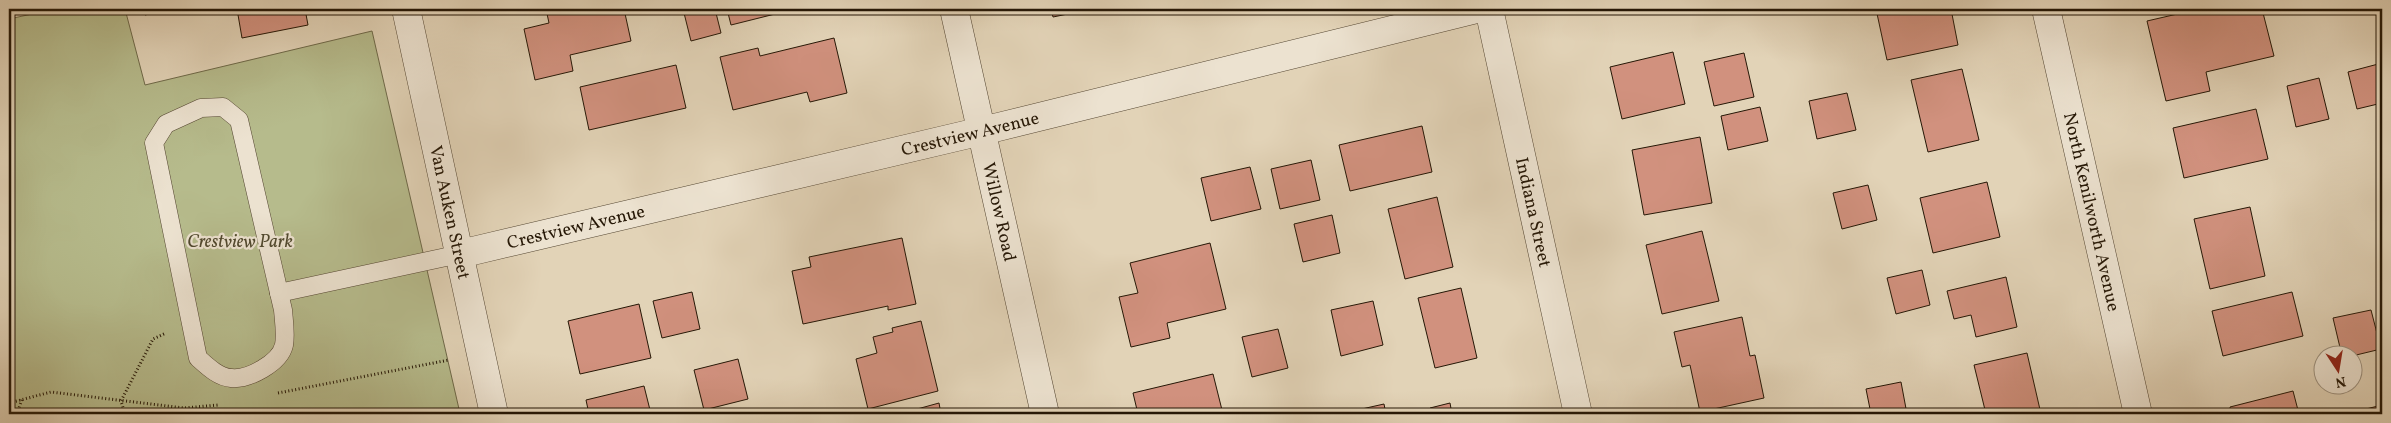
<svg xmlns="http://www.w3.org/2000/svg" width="2391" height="423" font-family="Vollkorn,serif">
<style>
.green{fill:#b6bb8c;stroke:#6e6949}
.building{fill:#d1917e;stroke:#251706}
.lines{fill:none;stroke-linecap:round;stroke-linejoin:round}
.service-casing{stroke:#544632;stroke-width:19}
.minor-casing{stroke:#544632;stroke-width:29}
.path{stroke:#251706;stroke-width:3;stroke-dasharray:1 2.5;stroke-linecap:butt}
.service{stroke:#ece2d0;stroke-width:18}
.minor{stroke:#ece2d0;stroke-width:28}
.labels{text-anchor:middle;stroke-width:4.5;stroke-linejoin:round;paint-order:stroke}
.street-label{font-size:18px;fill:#251706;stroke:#ece2d0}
.park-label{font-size:18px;font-style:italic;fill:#50482e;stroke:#ece2d0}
</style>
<rect width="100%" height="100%" fill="#e2d3b7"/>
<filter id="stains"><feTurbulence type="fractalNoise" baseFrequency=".004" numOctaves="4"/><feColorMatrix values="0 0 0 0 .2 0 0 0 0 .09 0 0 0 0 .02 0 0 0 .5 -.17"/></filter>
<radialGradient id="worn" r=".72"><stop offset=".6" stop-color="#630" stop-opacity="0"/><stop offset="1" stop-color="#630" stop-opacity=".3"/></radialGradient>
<path class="green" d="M55,9H125L145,85L372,31L459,409L435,414H9V19Z"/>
<g class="building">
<path d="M143,9H169L145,15Z"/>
<path d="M237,9H305L308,25L242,38Z"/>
<path d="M546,9H624L631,41L570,55L573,71L535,80L524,29L549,23Z"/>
<path d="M683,9H715L721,33L691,41Z"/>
<path d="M727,9H778L779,13L731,25Z"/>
<path d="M1051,9H1092L1053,17Z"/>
<path d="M1876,9H1951L1958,45L1887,60Z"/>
<path d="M2199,9H2262L2274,56L2206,72L2210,91L2166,101L2147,21Z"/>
<path d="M834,38L847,93L810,102L807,92L733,110L720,57L758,48L760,56Z"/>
<path d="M1673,52L1685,104L1622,119L1610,67Z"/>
<path d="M1744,53L1754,97L1714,106L1704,62Z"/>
<path d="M2382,63V103L2357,109L2348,72Z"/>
<path d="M676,65L686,108L589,130L580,87Z"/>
<path d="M1962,69L1979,140L1928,152L1911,80Z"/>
<path d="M2319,78L2329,119L2296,127L2287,86Z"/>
<path d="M1847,93L1856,130L1817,139L1809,101Z"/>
<path d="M1760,107L1768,141L1728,150L1721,116Z"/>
<path d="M2256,109L2268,159L2184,178L2173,128Z"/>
<path d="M1422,126L1432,172L1350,191L1339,145Z"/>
<path d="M1700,137L1712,203L1644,215L1632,150Z"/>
<path d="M1311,160L1320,200L1280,209L1271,169Z"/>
<path d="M1250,167L1261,209L1211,221L1201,178Z"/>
<path d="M1987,182L2000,237L1933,253L1920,198Z"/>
<path d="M1868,185L1877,220L1842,229L1833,193Z"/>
<path d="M1437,197L1453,267L1405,279L1388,209Z"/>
<path d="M2250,207L2265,276L2210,289L2194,219Z"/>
<path d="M1332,215L1340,253L1303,262L1294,224Z"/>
<path d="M1702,231L1719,301L1662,314L1646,245Z"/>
<path d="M902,238L916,304L888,310V306L803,324L792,271L811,267L809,257Z"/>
<path d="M1210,243L1226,309L1167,323L1170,338L1131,347L1119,297L1138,293L1130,263Z"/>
<path d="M1922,270L1930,305L1896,314L1887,278Z"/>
<path d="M2006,277L2017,327L1976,337L1971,315L1954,319L1947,291Z"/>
<path d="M1461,288L1477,358L1435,368L1418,298Z"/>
<path d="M692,292L700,329L662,338L653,301Z"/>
<path d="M2292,292L2303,336L2223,356L2212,311Z"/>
<path d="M1373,301L1383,345L1341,356L1331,310Z"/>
<path d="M639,304L651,358L580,374L568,321Z"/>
<path d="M2371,310L2381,349L2352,356H2342L2333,318Z"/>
<path d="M1742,317L1750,356L1755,355L1764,398L1700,412L1690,365L1682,367L1674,332Z"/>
<path d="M921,321L938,391L868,409L856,359L877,353L873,337L893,332L892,328Z"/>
<path d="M1278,329L1288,368L1252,377L1242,337Z"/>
<path d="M2027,353L2041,414H1986L1974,365Z"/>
<path d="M738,359L748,399L704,410L694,370Z"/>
<path d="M1213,374L1223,414H1138L1133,393Z"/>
<path d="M1901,382L1907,414H1871L1866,389Z"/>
<path d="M644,386L651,414H589L586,400Z"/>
<path d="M2293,391L2299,414H2231L2230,407Z"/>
<path d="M939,403L941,414H911L910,411Z"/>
<path d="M1450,403L1452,414H1431L1430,408Z"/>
<path d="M1384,404L1386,414H1345L1344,413Z"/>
<path d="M2382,405V414H2350V413Z"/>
</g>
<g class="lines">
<g class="service-casing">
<g id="service">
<path d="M223,107L239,120L283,310C284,322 286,334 284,345C280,363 248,380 231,378C218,377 207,366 198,358L154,143L166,124L201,108Z"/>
<path d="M279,293L460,254"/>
</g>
</g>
<g class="minor-casing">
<g id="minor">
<path id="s1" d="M406,9L494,414"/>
<path id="s2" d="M954,9L1045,414"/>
<path id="s3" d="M1489,9L1578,414"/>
<path id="s4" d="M2046,9L2138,414"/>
<path id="s5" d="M460,254L982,131L1477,9"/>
</g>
</g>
<g class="path">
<path d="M278,393L449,360"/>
<path d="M9,403L51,392L184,408L218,405"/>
<path d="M17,414L22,399"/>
<path d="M125,414L121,401L153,339L166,333"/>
</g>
<use href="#service" class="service"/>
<use href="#minor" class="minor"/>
</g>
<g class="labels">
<g class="street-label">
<text dy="6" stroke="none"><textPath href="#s5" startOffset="524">Crestview Avenue</textPath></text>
<text dy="6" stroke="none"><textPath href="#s1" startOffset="208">Van Auken Street</textPath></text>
<text dy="6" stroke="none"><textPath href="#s2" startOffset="208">Willow Road</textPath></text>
<text dy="6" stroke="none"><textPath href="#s3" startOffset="208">Indiana Street</textPath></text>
<text dy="6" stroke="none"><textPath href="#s4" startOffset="208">North Kenilworth Avenue</textPath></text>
<text dy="6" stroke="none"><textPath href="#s5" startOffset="119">Crestview Avenue</textPath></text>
</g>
<g class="park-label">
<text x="240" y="247">Crestview Park</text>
</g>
</g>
<rect width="2391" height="423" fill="none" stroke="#e2d3b7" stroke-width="30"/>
<rect x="10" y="10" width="2371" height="403" fill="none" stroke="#251706" stroke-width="2.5"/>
<rect x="15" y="15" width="2361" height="393" fill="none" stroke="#251706"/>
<g transform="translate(2338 370) rotate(168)"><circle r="24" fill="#ece2d0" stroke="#9c917f"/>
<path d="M0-4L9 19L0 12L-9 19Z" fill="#8f2418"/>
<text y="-8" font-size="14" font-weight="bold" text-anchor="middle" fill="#251706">N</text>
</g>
<rect width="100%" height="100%" filter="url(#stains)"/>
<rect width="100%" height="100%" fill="url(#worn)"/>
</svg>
